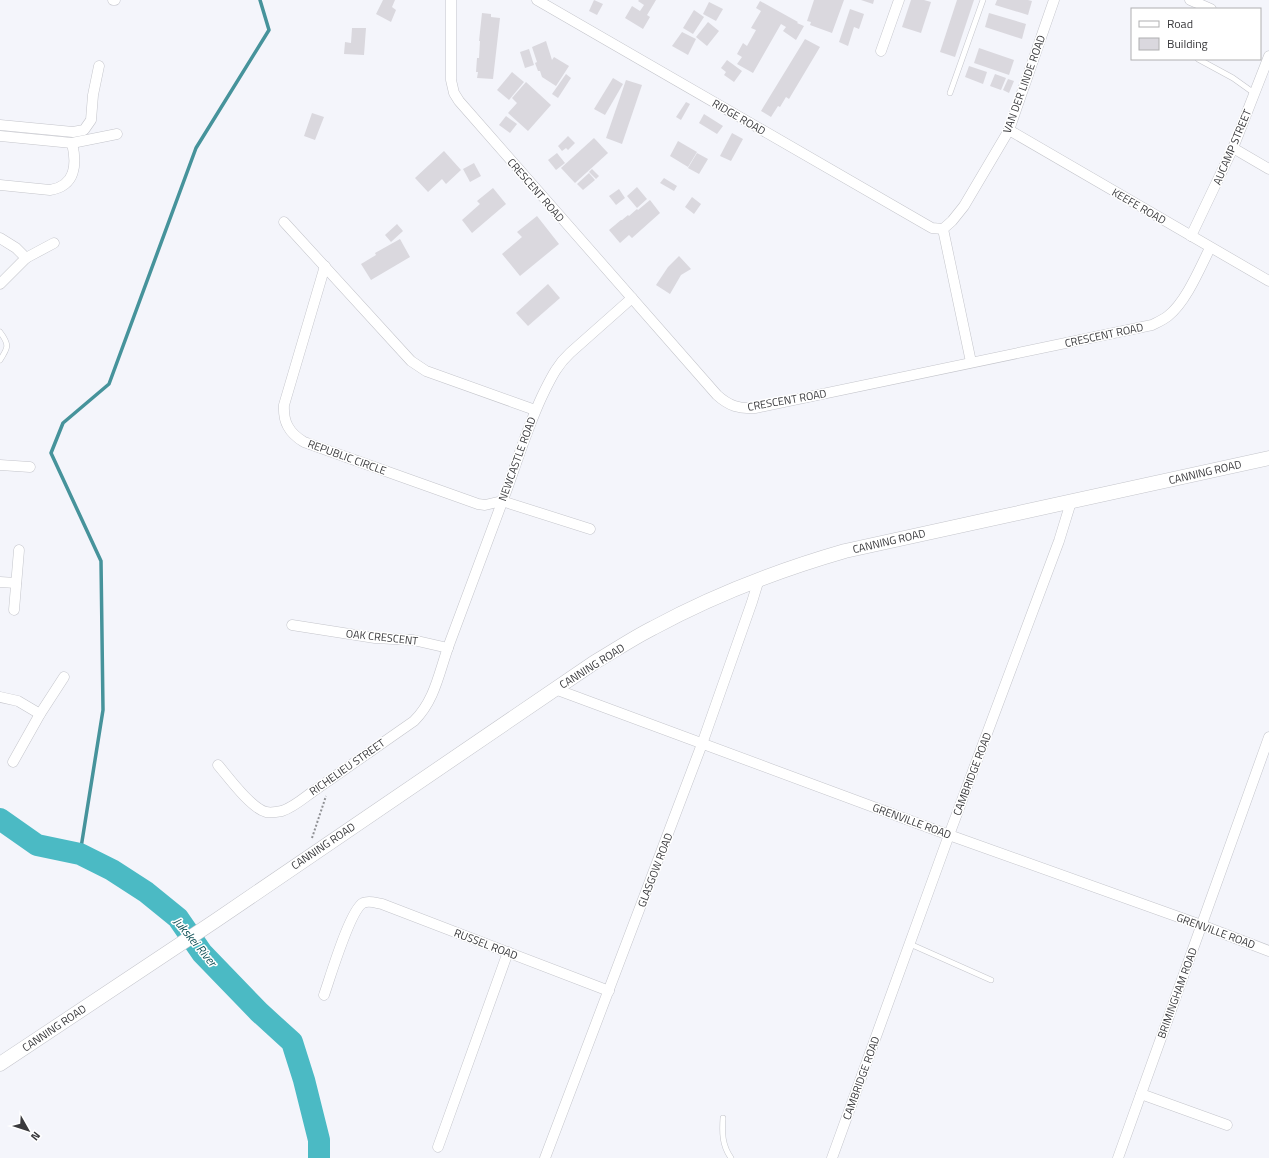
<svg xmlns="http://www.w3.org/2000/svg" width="1269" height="1158" font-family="'Titillium Web',sans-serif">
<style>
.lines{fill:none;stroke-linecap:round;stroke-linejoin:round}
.stream{stroke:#46939b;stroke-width:3.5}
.river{stroke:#4bbac4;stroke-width:22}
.building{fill:#dad8de}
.lane-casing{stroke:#c4c5cb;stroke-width:6}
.street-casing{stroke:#c4c5cb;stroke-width:11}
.secondary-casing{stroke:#c4c5cb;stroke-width:15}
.path{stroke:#8f9094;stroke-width:2;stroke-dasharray:2 2;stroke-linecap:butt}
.lane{stroke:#fff;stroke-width:5}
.street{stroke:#fff;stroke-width:10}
.secondary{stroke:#fff;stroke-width:14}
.labels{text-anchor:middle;stroke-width:3;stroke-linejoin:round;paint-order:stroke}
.street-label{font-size:11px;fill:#39393c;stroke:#fff}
.water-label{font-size:12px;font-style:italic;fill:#105157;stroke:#fff}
</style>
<rect width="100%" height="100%" fill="#f4f5fb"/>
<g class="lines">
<path class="stream" d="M80,854L103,710L101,561L51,453L63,423L109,384L196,148L269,30L260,0"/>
<path class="river" d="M0,819L37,845L80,854L112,870L146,892L178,918L202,953L259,1012L292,1042L304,1080L319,1140V1158"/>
</g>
<g class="building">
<path d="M383,0H395L392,7L396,10L391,22L376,14Z"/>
<path d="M594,0L603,4L597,15L589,11Z"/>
<path d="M639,0H656L647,15L650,17L643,29L625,18L632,6L640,11L644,5L638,1Z"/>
<path d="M814,0H844L832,33L810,25L811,22L807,21Z"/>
<path d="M861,0H874L873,4Z"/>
<path d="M911,0H924L931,2L921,33L902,27Z"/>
<path d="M957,0H974L955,57L940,52Z"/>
<path d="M997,0H1028L1032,1L1028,15L995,5Z"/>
<path d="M760,1L798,22L797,23L804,26L796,40L783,31L786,27L781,24L753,73L737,64L742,57L737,54L743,43L747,46L756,30L751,28L761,11L756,8Z"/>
<path d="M709,2L723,9L716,21L703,14Z"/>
<path d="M850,9L864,14L859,29L854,27L848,46L839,42Z"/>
<path d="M694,10L704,17L693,34L683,28Z"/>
<path d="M482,13L491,14V17L500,18L493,79L477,78L478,72H476L477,58H479L480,41H479Z"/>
<path d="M989,13L1026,24L1022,39L985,27Z"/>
<path d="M708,22L719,31L707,46L696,37Z"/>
<path d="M352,28H366L364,55L344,54L345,42L351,43Z"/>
<path d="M682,32L696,39L688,55L672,46Z"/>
<path d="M805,39L820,47L789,99L786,97L780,107L778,106L771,117L761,111Z"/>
<path d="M546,41L552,60L554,57L569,66L556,86L542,77L540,71H538L535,63L537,62L532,47Z"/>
<path d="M979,48L1014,60L1009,75L974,63Z"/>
<path d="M529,49L534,65L525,68L520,52Z"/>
<path d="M727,60L742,71L734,82L724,75L726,72L721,68Z"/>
<path d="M969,66L987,72L983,84L965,77Z"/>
<path d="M512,72L524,82L509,100L497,90Z"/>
<path d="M566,74L571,78L558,98L552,94Z"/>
<path d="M995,74L1006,78L1001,90L990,86Z"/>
<path d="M613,78L623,84L605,115L594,109Z"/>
<path d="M1008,79L1014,81L1009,93L1003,90Z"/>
<path d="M626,80L642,85L622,144L606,138Z"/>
<path d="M526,82L551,105L528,131L508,113L517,103L512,98Z"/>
<path d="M686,102L690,104L681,120L676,117Z"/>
<path d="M312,113L324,117L315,140L304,136Z"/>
<path d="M704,114L723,126L717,134L699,123Z"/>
<path d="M506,116L517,124L510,133L499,125Z"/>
<path d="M732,133L743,139L731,161L720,156Z"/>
<path d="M568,136L575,143L568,150L566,148L562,151L558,146Z"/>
<path d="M594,138L608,153L575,183L561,168Z"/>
<path d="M678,141L697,152L688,167L670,156Z"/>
<path d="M444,151L461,170L446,184L442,179L428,192L415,178Z"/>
<path d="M557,153L565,163L556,170L548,160Z"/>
<path d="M697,153L708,159L699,174L688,168Z"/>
<path d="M474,163L481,176L470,182L463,169Z"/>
<path d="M592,169L599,176L596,179L589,172Z"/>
<path d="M589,173L595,180L583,190L577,184Z"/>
<path d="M664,178L677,186L674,191L660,183Z"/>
<path d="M637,187L647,199L637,208L627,196Z"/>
<path d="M493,188L506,204L472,233L462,220L480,204L477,201Z"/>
<path d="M619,189L625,198L616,205L609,196Z"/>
<path d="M692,197L701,204L694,214L685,207Z"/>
<path d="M650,200L660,213L632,238L629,235L620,243L609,230L621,220H622L628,215L629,216L637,209L638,210Z"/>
<path d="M537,216L559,244L520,276L502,254L522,237L517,232Z"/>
<path d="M397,224L403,231L391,242L385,235Z"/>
<path d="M400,239L410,257L371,280L361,264L376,255L375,253Z"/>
<path d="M679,256L691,269L681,275L670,294L656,285L668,267Z"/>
<path d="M548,284L560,298L528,326L516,313Z"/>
</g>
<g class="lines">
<g class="lane-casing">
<g id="lane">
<path d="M1198,59L1233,78L1254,93"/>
<path d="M950,93L983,0"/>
<path d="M0,332C10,345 8,348 0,360"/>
<path d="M910,944L991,980"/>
<path d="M723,1118C722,1133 722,1145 731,1158"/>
</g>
</g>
<g class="street-casing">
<g id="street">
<path d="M113,0H115"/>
<path d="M451,0V80L454,93L459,101L717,395C729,406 739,409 755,408L1152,325C1158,322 1163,320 1168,316C1186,302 1200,268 1210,248"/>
<path d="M537,0L925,224L932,228L943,229"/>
<path d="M1190,0L1211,9"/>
<path d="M881,51L899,0"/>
<path d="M0,125L73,132L84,130L91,120L93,95L99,66"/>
<path d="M1009,130L1269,281"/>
<path d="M0,136L72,143L117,134"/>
<path d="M1233,148L1269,169"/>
<path d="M0,185L50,190C76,186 77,164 72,143"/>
<path d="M284,222L411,361L426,371L535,410"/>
<path d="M1191,236L1233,148L1269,56"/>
<path d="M0,238L16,248L26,258L0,284"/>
<path d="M26,258L54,243"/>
<path d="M325,266L284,405C283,422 289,433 304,442L478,504L485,505L502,501L590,529"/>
<path d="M971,362L943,229L952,221L964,206L1009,130L1054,0"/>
<path d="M0,465L30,467"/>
<path d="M0,582L16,583"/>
<path d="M14,610L19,550"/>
<path d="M292,625L375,638L413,640L448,648"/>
<path d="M555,689L949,835L1201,925L1269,951"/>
<path d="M0,697L18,701L40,714"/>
<path d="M13,762L40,714L64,677"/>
<path d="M218,765C229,778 251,808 266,812C271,813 277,812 282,811C295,807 307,795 318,788C350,766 382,743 414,721C436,699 439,671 450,642C469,591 488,540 507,489C519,456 529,422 545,390C552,376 558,364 570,353L632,298"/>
<path d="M324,995C330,978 350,910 363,903C369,900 376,903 382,904L609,991"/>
<path d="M1141,1094L1227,1125"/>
<path d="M438,1147L508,952"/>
<path d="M545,1158L702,744L752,602L759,579"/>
<path d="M832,1158L949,835L1059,541L1071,502"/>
<path d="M1118,1158L1269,737"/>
</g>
</g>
<g class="secondary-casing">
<path id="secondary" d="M0,1064L215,921L595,662C614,651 633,638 653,628C714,595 779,570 845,551L1269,458"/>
</g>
<path class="path" d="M312,838L326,796"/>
<use href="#lane" class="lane"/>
<use href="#street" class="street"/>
<use href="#secondary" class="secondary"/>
</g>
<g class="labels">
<g class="street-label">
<text transform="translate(1024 84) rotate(-70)" y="4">VAN DER LINDE ROAD</text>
<text transform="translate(739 117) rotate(30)" y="4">RIDGE ROAD</text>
<text transform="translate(1232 147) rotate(-67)" y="4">AUCAMP STREET</text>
<text transform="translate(536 190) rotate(49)" y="4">CRESCENT ROAD</text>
<text transform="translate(1139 206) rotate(30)" y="4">KEEFE ROAD</text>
<text transform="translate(1104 335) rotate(-12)" y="4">CRESCENT ROAD</text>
<text transform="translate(787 400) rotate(-10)" y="4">CRESCENT ROAD</text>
<text transform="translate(347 457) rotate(20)" y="4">REPUBLIC CIRCLE</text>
<text transform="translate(517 459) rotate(-70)" y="4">NEWCASTLE ROAD</text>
<text transform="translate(1205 472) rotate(-13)" y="4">CANNING ROAD</text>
<text transform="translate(889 541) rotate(-13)" y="4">CANNING ROAD</text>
<text transform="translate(382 637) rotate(6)" y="4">OAK CRESCENT</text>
<text transform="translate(592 666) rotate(-32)" y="4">CANNING ROAD</text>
<text transform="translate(347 767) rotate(-35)" y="4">RICHELIEU STREET</text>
<text transform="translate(972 774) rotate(-69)" y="4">CAMBRIDGE ROAD</text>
<text transform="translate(912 821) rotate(20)" y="4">GRENVILLE ROAD</text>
<text transform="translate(323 846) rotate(-34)" y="4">CANNING ROAD</text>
<text transform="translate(655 870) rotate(-69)" y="4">GLASGOW ROAD</text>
<text transform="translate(1216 931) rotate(20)" y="4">GRENVILLE ROAD</text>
<text transform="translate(486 944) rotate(21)" y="4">RUSSEL ROAD</text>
<text transform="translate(1177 993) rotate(-70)" y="4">BRIMINGHAM ROAD</text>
<text transform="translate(54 1028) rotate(-34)" y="4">CANNING ROAD</text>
<text transform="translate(861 1078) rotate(-70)" y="4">CAMBRIDGE ROAD</text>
</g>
<g class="water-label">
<text transform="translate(195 942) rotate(50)" y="4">Jukskei River</text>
</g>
</g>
<rect x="1131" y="8" width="130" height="52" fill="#ffffff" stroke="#b0b0b1"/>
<rect x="1139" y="21" width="20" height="6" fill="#ffffff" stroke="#b0b0b1"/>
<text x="1167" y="28" font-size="12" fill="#39393c">Road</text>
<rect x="1139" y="38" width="20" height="12" fill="#dad8de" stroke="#b0b0b1"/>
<text x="1167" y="48" font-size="12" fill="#39393c">Building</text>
<g transform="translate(28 1130) rotate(129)" stroke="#ffffff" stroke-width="3" paint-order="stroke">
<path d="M0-3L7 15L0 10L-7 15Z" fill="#39393c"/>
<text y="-6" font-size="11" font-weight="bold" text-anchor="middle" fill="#39393c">N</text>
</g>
</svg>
